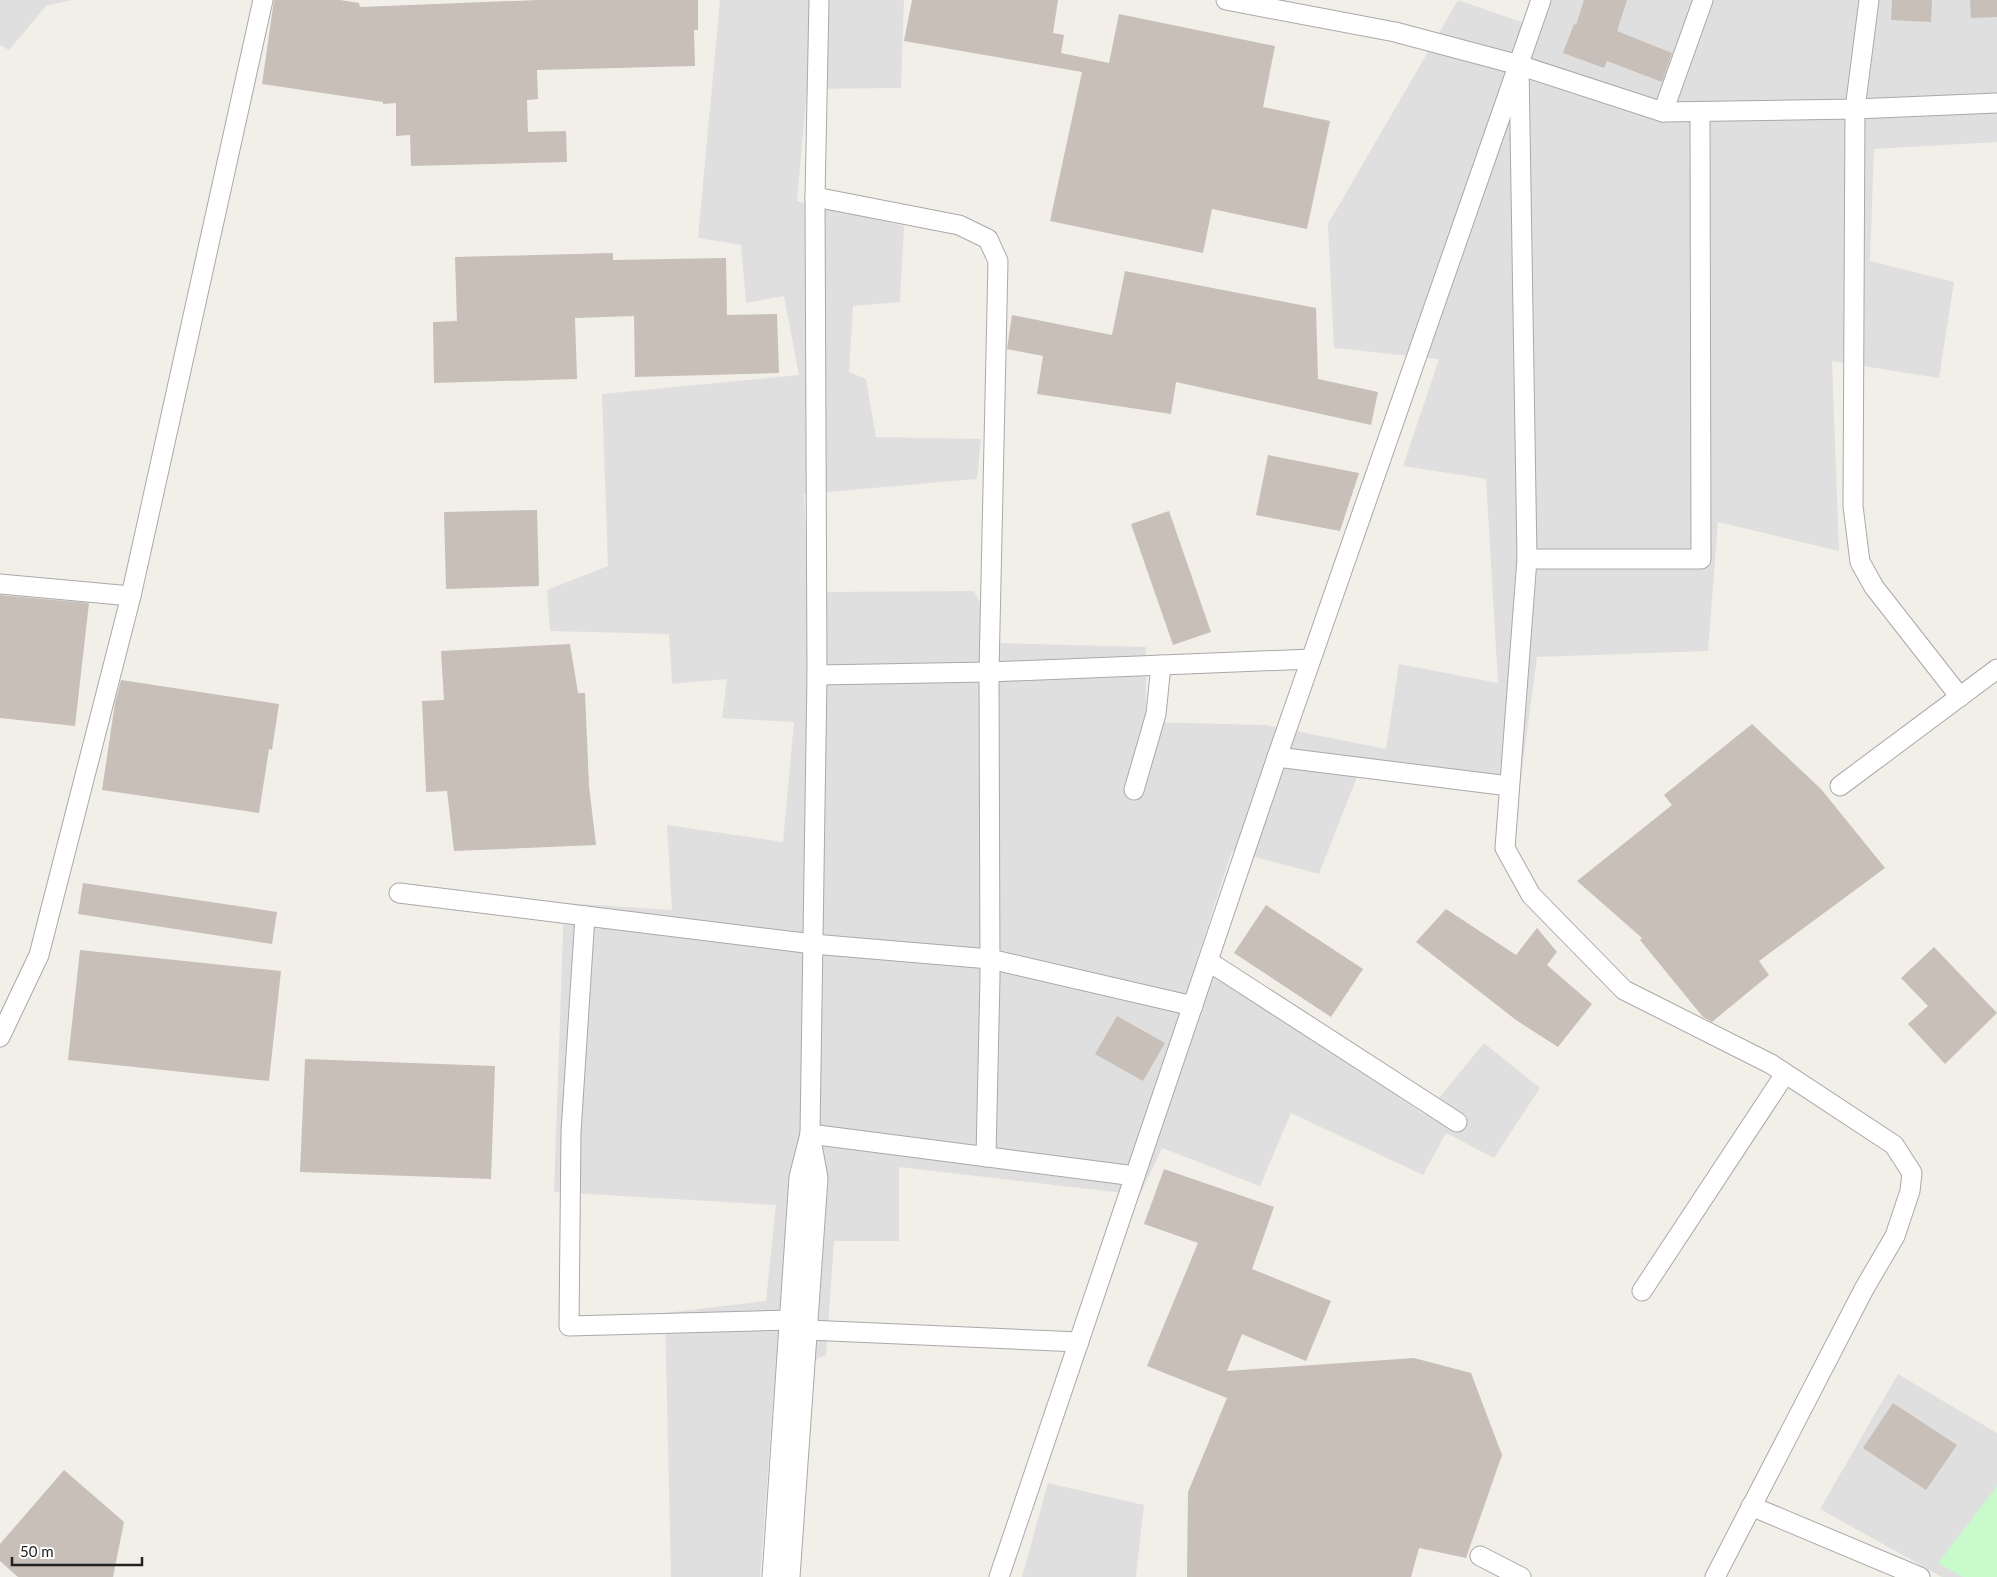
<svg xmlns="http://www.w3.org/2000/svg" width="1997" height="1577" font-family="Lato,sans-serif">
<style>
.residential{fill:#e0dfdf}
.park{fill:#c8facc}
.building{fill:#c7bfb8}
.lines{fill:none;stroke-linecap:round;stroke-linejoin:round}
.minor-casing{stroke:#a9a9a9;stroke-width:21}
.minor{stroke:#fff;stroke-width:19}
</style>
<rect width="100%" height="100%" fill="#f2efe9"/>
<g class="residential">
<path d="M0,0H71L46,6L9,50L0,45Z"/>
<path d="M720,0H904L901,88L807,89L797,201L904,226L900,302L853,306L849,372L866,379L876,437L981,439L977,479L804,494L809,592L974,591L1001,643L1146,647V722L1265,725L1386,749L1399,664L1498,683L1486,479L1403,466L1439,359L1334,348L1328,224L1458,0L1541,29L1552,0H1997V142L1874,149L1870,261L1954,282L1939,378L1832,361L1839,551L1718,522L1708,651L1537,657L1519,793L1357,777L1319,874L1232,851L1198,956L1425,1115L1484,1043L1540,1088L1494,1158L1446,1133L1423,1175L1291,1113L1260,1186L1162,1148L1140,1195L899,1167V1241H834L826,1355L775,1377L760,1577H671L665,1313L766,1301L776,1205L554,1192L564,903L672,910L667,825L783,842L794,722L722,718L727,679L672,684L669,634L550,631L547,590L608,566L602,394L799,375L784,296L746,303L741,245L698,238Z"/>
<path d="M1898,1374L1997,1433V1577H1942L1820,1509Z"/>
<path d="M1048,1483L1144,1505L1136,1577H1022Z"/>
</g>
<path class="park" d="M1997,1486V1577H1963L1938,1563Z"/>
<g class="building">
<path d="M274,0H340L359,3L360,7L538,0H698V30H694L695,66L537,70L538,99L527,100L528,132L566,131L567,162L411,166L410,135L396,136V103L383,104V102L262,84Z"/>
<path d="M912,0H1058L1053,33L1064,35L1061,53L1109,63L1119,14L1275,46L1263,107L1330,121L1307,229L1212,209L1203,253L1050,221L1082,72L904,41Z"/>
<path d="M1584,0H1627L1617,31L1672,53L1662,82L1607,61L1604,68L1563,53L1574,24L1576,25Z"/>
<path d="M1892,0H1932L1931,22L1891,20Z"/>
<path d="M1970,0H1997V17L1971,18Z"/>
<path d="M613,253V260L726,258L727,315L777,314L779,373L635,377L634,316L575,318L577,379L434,383L433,322L457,321L455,257Z"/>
<path d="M1125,271L1316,308L1318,379L1378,392L1371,425L1176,382L1171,414L1037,394L1043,356L1007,349L1012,315L1112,335Z"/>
<path d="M1268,455L1359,473L1340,531L1256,515Z"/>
<path d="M537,510L539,586L446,589L444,512Z"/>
<path d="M1169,511L1211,632L1173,645L1131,524Z"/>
<path d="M0,595L89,603L75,726L0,718Z"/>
<path d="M570,644L578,693H585L589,786L596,845L454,851L447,791L426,792L422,701L444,700L441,651Z"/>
<path d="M121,680L279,704L272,750L269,749L259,813L102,790L115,703Z"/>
<path d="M1752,724L1821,789L1885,868L1759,961L1769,975L1712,1022L1703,1017L1640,940L1642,938L1577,881L1672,805L1664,795Z"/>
<path d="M83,883L277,912L272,944L78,914Z"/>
<path d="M1266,905L1363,969L1331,1017L1234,953Z"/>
<path d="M1446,909L1516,955L1537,928L1557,952L1547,965L1592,1004L1558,1047L1516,1020L1416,942Z"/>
<path d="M1934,947L1997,1013L1945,1064L1908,1024L1928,1006L1901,978Z"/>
<path d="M80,950L281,971L269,1081L68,1060Z"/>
<path d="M1117,1016L1165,1043L1143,1081L1095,1054Z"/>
<path d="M305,1059L495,1066L491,1179L300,1172Z"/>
<path d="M1164,1169L1274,1207L1252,1269L1331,1301L1306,1361L1242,1334L1227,1371L1414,1358L1471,1373L1502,1455L1466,1558L1419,1548L1411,1577H1187L1188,1492L1227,1398L1147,1366L1198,1243L1144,1224Z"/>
<path d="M1893,1403L1957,1445L1926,1490L1863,1448Z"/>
<path d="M64,1470L124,1522L113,1577H18L0,1561V1544Z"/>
</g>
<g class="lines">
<g class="minor-casing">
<g id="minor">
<path d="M819,0L815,197L817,675L810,1134L1135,1176"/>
<path d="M1226,0L1395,32L1519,65L1663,112L1855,109L1997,103"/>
<path d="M1869,0L1855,109L1853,506L1860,562L1874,587L1960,697"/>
<path d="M1519,65L1527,559L1505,848L1531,895L1624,990L1771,1064L1894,1145L1912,1173L1910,1191L1895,1236L1864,1289L1715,1577"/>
<path d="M1663,112L1703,0"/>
<path d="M815,197L959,225L988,239L998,261L989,672L990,977L986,1157"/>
<path d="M1527,559H1701L1700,112"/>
<path d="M0,584L131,596"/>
<path d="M817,675L989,672L1311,659"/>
<path d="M1277,757L1509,786"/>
<path d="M1840,786L1997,669"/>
<path d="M1134,790L1156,714L1161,665"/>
<path d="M399,893L813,944L990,959L1193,1006"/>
<path d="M585,916L571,1132L569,1326L790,1320"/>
<path d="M1208,961L1457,1122"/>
<path d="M0,1037L39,955L131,596L263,0"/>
<path d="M1642,1291L1785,1074"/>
<path d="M808,1330L1079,1342"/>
<path d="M1751,1506L1920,1577"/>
<path d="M1480,1556L1521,1577"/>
<path d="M772,1577L799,1177L810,1134L818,1178L790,1577"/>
<path d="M999,1577L1277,757L1541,0"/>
</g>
</g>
<use href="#minor" class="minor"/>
</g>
<path d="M12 1557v8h130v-8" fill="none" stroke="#222222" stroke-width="2.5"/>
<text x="20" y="1557" font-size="15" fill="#222222" stroke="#ffffff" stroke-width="4" paint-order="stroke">50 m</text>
</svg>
